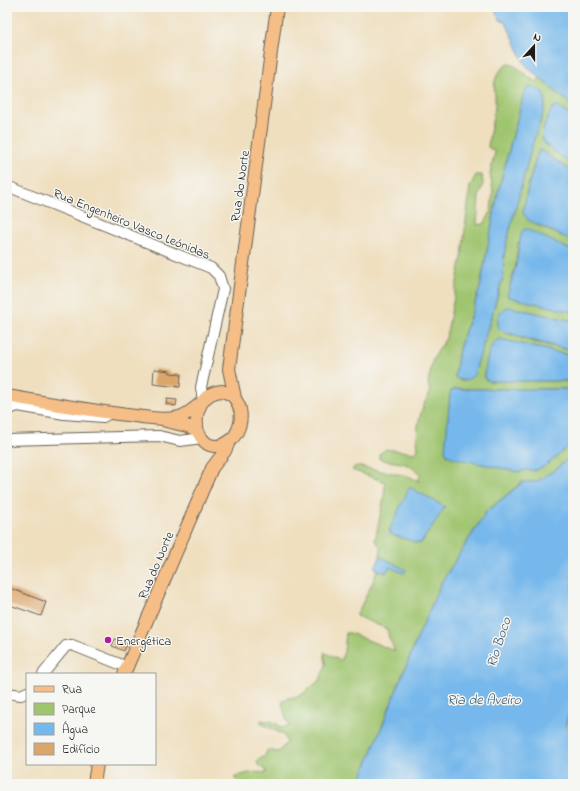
<svg xmlns="http://www.w3.org/2000/svg" width="580" height="791" font-family="'Indie Flower',sans-serif">
<style>
.green{fill:#a0c56f;stroke:#5e7046;fill-rule:evenodd}
.water{fill:#76b8eb;stroke:#496a84}
.building{fill:#dca56b}
.lines{fill:none;stroke-linecap:round;stroke-linejoin:round}
.minor-casing{stroke:#666055;stroke-width:12}
.major-casing{stroke:#666055;stroke-width:14}
.minor{stroke:#fff;stroke-width:10}
.major{stroke:#f6be87;stroke-width:12}
.poi-dot{fill:#b5179e;stroke:#f6f6f2;stroke-width:1.5}
.labels{text-anchor:middle;stroke-width:3;stroke-linejoin:round;paint-order:stroke}
.street-label{font-size:13px;fill:#1c1c1c;stroke:#f6f6f2}
.poi-label{font-size:13px;fill:#1c1c1c;stroke:#f6f6f2;text-anchor:start}
.water-label{font-size:14px;font-style:italic;fill:#405a6f;stroke:#f6f6f2}
</style>
<rect width="100%" height="100%" fill="#f6f6f2"/>
<filter id="ink" filterUnits="userSpaceOnUse"><feTurbulence type="fractalNoise" baseFrequency=".025" numOctaves="2"/><feDisplacementMap in="SourceGraphic" scale="8" xChannelSelector="R" yChannelSelector="G"/><feConvolveMatrix kernelMatrix="1 2 1 2 8 2 1 2 1" color-interpolation-filters="sRGB"/></filter>
<filter id="wash" filterUnits="userSpaceOnUse"><feTurbulence type="fractalNoise" baseFrequency=".012" numOctaves="4" result="noise"/><feDisplacementMap in="SourceGraphic" scale="16" xChannelSelector="R" yChannelSelector="G"/><feGaussianBlur stdDeviation="0.9" result="paint"/><feColorMatrix in="noise" values="0 0 0 0 0 0 0 0 0 0 0 0 0 0 0 0 0 1.4 0 .05"/><feComposite in="paint" operator="in"/></filter>
<g filter="url(#wash)">
<rect width="100%" height="100%" fill="#efdfbf"/>
<g class="green">
<path d="M508,64C520,65 526,78 537,82L540,78L573,106V118L562,109L553,107L544,127L542,139L545,144L573,164V172L539,150L537,155L528,186L523,213L537,225L573,241V251L564,247L518,243L516,265L510,285L516,299L573,312V321L509,307L505,333L530,341L573,351V356L500,339L485,379L488,381H573V389H455L489,465L519,472L525,470H535L552,461L573,441V454L555,470L542,478L535,482H522L486,512L441,583L414,646L359,784H243L234,778C245,773 254,771 266,773L267,771L258,765L257,761L265,756L267,750L279,752L287,742L284,735L261,723V720L271,721L282,727L290,726C284,717 285,712 282,702L288,698L300,696L320,680L326,664L324,652L341,661L344,651L346,633H350L395,651L389,638L387,629L356,616L372,584L377,570L386,573L389,567L404,573L405,570C396,565 389,560 380,557L381,548L375,540L384,498L385,482L352,470L355,466L408,476L419,481L418,479L421,475C417,471 413,468 408,465C401,462 388,462 379,459V454L386,449L415,453L418,449C415,431 420,408 430,393L428,382L433,359L446,338L462,256L470,186L476,175H482L483,184L479,196L477,225L484,224L491,212L493,191L490,174L495,152L488,147C489,133 493,120 495,106C496,98 493,89 495,81C497,73 502,68 508,64ZM527,88L545,97L543,114L532,145L507,241L504,256L503,277L475,371L464,381L459,380L455,377L459,349L480,288L498,192L523,97ZM410,488L433,525L421,543H418L390,534L399,509Z"/>
<path d="M573,696V734L565,727Z"/>
</g>
<g class="water">
<path d="M493,7H573V106L528,68L524,62L506,23L500,20Z"/>
<path d="M532,86L543,92L545,97V104L543,114L532,145L507,241L504,256L503,277L474,375C469,381 462,382 455,377L459,349L480,288L498,192L523,97L527,88Z"/>
<path d="M557,106L573,118V164C566,159 545,147 543,140C540,131 548,118 552,109L554,107Z"/>
<path d="M540,150L573,172V241L528,220L523,213L528,186L537,155Z"/>
<path d="M527,229L573,251V312L516,299L507,296L516,265L521,234L523,230Z"/>
<path d="M509,307L573,321V351L530,340L500,330C495,321 498,309 509,307Z"/>
<path d="M500,339L573,356V381H488L484,377C486,366 488,342 500,339Z"/>
<path d="M455,389H573V441C564,450 547,468 535,470C528,471 526,469 519,472L454,458L447,455L445,450L450,394L451,391Z"/>
<path d="M573,454V696L565,727L573,734V784H359L414,646L441,583L486,512L523,482H535L542,478L555,470Z"/>
<path d="M409,488H411L445,507L421,543H418L390,534L389,531Z"/>
<path d="M380,557C389,560 396,565 406,570L404,573L389,567L386,573L375,568Z"/>
</g>
<g id="blocks">
<g class="building">
<path d="M154,369L170,371V373L181,374L180,387L153,384Z"/>
<path d="M167,399L177,400L176,406L166,404Z"/>
<path d="M7,587L46,602L41,616L7,604Z"/>
<path d="M115,639L127,644L124,651L112,646Z"/>
</g>
</g>
</g>
<g filter="url(#ink)">
<use href="#blocks" fill-opacity="0" stroke="#666055" stroke-width="1"/>
<g class="lines">
<g class="minor-casing">
<g id="minor">
<path d="M7,186L211,268L219,276L223,289L204,374L201,387L203,401"/>
<path d="M7,411L12,408L18,406L64,414L103,417L107,415"/>
<path d="M7,440L159,436L180,441L202,438"/>
<path d="M43,674L66,646L72,645L127,667"/>
<path d="M7,693L21,695L27,692"/>
</g>
</g>
<g class="major-casing">
<g id="major">
<path d="M222,391C227,393 232,394 235,399C248,415 238,445 216,446C212,446 208,445 205,442C201,438 197,432 197,426C195,409 204,392 222,391Z"/>
<path d="M7,396C47,403 87,410 127,415C144,417 162,421 179,417C187,415 195,408 202,402"/>
<path d="M235,398L229,369L277,7"/>
<path d="M166,421L187,426L197,430"/>
<path d="M124,674L212,468L225,451L229,442"/>
<path d="M94,784L97,764"/>
</g>
</g>
<use href="#minor" class="minor"/>
<use href="#major" class="major"/>
</g>
</g>
<circle class="poi-dot" cx="108" cy="640" r="4"/>
<g class="labels">
<g class="street-label">
<text transform="translate(239 186) rotate(-82)" y="5">Rua do Norte</text>
<text transform="translate(132 223) rotate(22)" y="5">Rua Engenheiro Vasco Leónidas</text>
<text transform="translate(155 565) rotate(-67)" y="5">Rua do Norte</text>
</g>
<g class="poi-label">
<text x="116" y="645">Energética</text>
</g>
<g class="water-label">
<text transform="translate(498 642) rotate(-72)" y="5">Rio Boco</text>
<text x="484" y="704">Ria de Aveiro</text>
</g>
</g>
<rect width="580" height="791" fill="none" stroke="#f6f6f2" stroke-width="24"/>
<rect x="26" y="673" width="130" height="92" fill="#f6f6f2" stroke="#9f9f9c"/>
<rect x="34" y="686" width="20" height="6" fill="#f6be87" stroke="#9f9f9c"/>
<text x="62" y="693" font-size="12" fill="#1c1c1c">Rua</text>
<rect x="34" y="703" width="20" height="12" fill="#a0c56f" stroke="#9f9f9c"/>
<text x="62" y="713" font-size="12" fill="#1c1c1c">Parque</text>
<rect x="34" y="723" width="20" height="12" fill="#76b8eb" stroke="#9f9f9c"/>
<text x="62" y="733" font-size="12" fill="#1c1c1c">Água</text>
<rect x="34" y="743" width="20" height="12" fill="#dca56b" stroke="#9f9f9c"/>
<text x="62" y="753" font-size="12" fill="#1c1c1c">Edifício</text>
<g transform="translate(534 46) rotate(21)" stroke="#f6f6f2" stroke-width="3" paint-order="stroke">
<path d="M0-3L7 15L0 10L-7 15Z" fill="#1c1c1c"/>
<text y="-6" font-size="11" font-weight="bold" text-anchor="middle" fill="#1c1c1c">N</text>
</g>
</svg>
